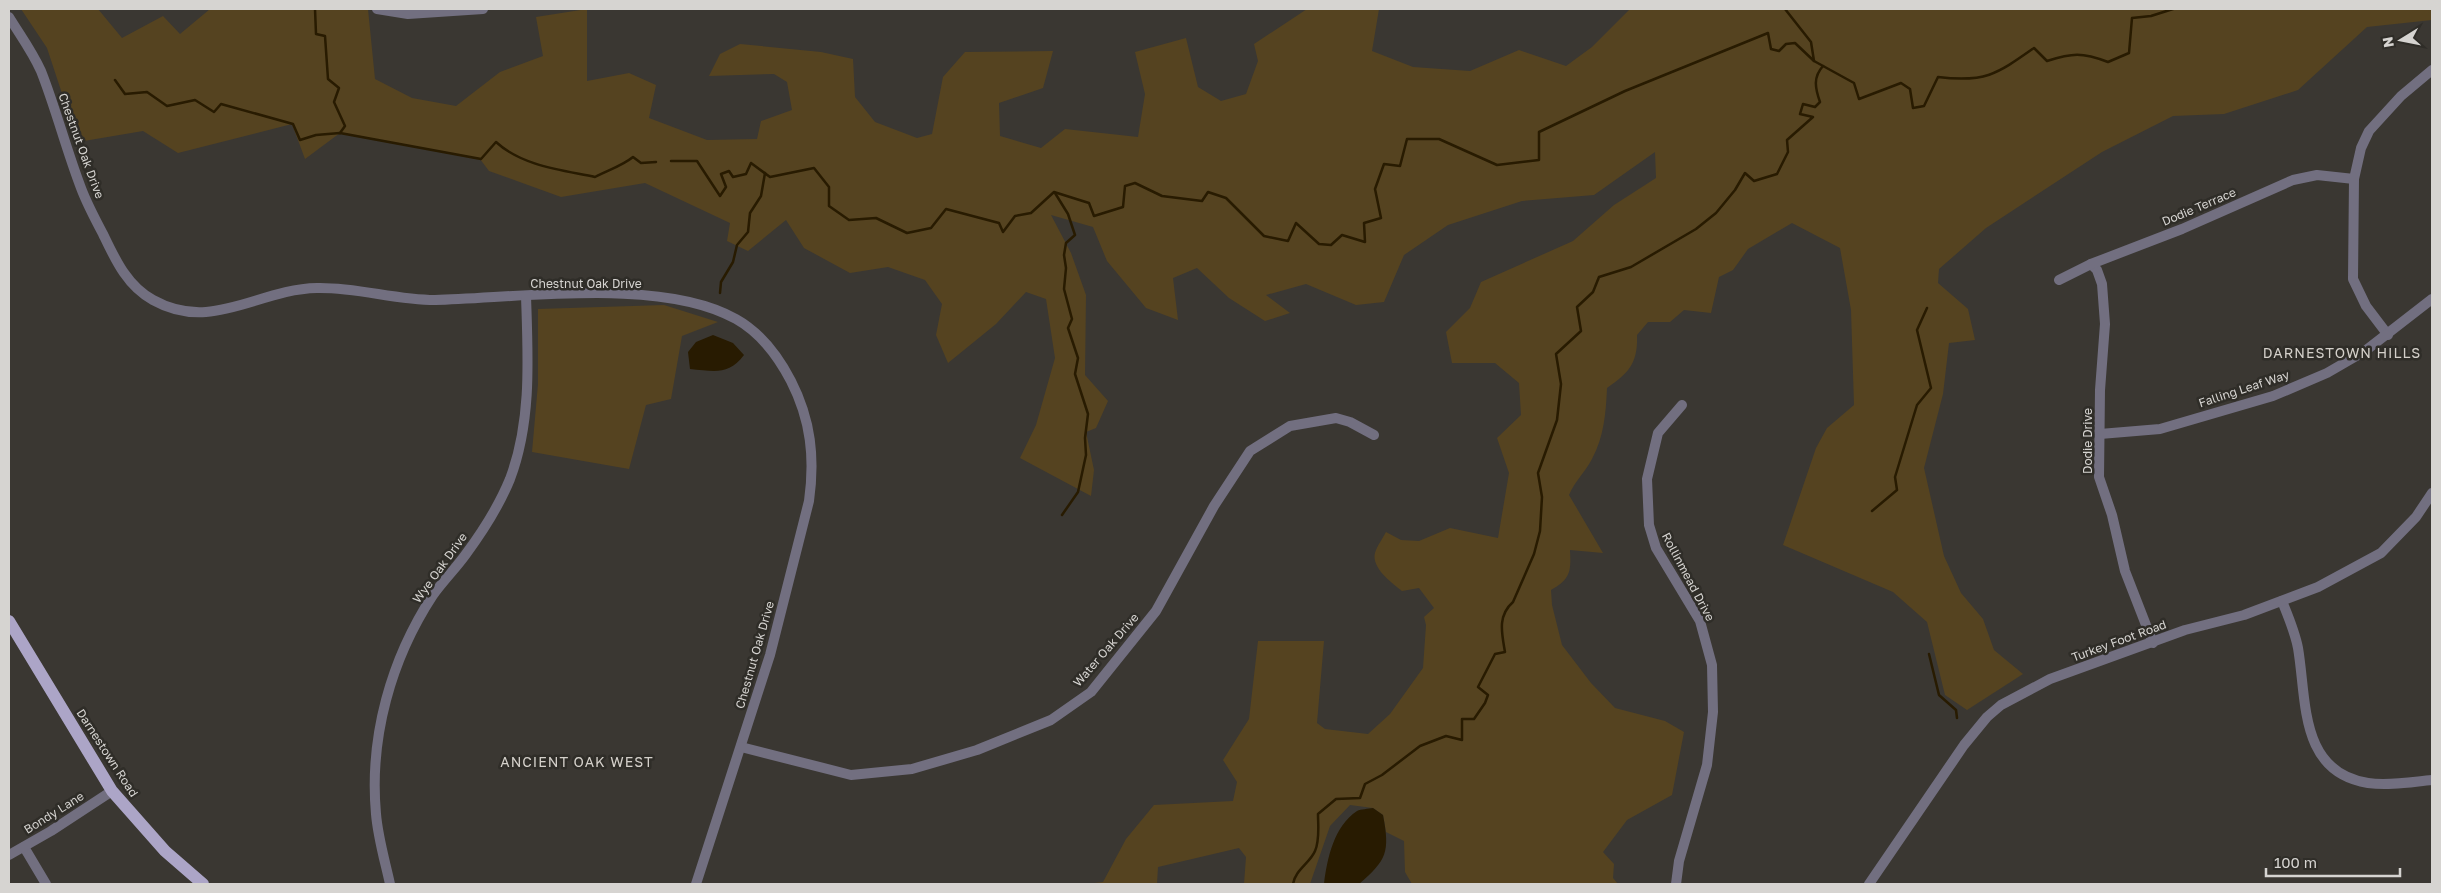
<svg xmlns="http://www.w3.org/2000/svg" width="2441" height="893" font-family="'Golos Text',sans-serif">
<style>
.green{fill:#554320}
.water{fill:#281b01}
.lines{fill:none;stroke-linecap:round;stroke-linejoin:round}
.stream{stroke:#281b01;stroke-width:2.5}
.minor{stroke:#726f80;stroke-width:10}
.tertiary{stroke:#726f80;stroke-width:10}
.primary{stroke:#aca5c7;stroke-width:12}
.labels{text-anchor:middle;stroke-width:5;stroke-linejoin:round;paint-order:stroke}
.street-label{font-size:12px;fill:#d6d4d1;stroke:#2f2d28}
.neighbourhood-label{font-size:14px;letter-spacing:1px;fill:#d4d0ca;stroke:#2f2d28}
</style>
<rect width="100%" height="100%" fill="#3a3732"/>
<g class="green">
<path d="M21,9H98L122,38L163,16L180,34L210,9H368L375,79L412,98L456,106L500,72L543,56L536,17L587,9V81L629,73L656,85L649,118L707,140L757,139L761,121L792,110L787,82L774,74L709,76L720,54L740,44L821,52L853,59L855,97L875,122L917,138L932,134L943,77L965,52L1053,51L1043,88L999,103L1000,136L1041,148L1065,129L1138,137L1145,94L1135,52L1186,38L1198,87L1221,101L1246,94L1258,61L1254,44L1307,9H1379L1372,51L1413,67L1470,71L1519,50L1566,66L1592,47L1630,9H2432V20L2367,27L2298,90L2224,114L2173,116L2102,152L1986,228L1939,269L1938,283L1968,309L1975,340L1949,343L1943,394L1924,468L1944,556L1961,593L1983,619L1994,650L2023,674L1967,710L1945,695L1927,622L1893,592L1783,545L1816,448L1827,428L1854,405L1851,310L1840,248L1792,223L1748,249L1733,270L1719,277L1711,313L1684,310L1670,322H1648L1637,335C1638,363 1629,373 1607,388C1606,412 1604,437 1592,459C1585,472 1575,481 1569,495L1603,553L1570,550C1571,571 1571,579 1551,590L1552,605L1562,645L1591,683L1615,708L1665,721L1684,732L1672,795L1627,820L1603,852L1614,864L1613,878L1618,884H1412L1405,872L1404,841L1386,832L1383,815L1373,808L1350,805L1330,826L1310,884H1244L1246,857L1239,848L1158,867L1157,884H1086L1103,882L1126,839L1154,805L1233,801L1237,782L1223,760L1249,719L1258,641H1324L1317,723L1325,729L1368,734L1390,714L1423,668L1426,625L1424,617L1434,608L1419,588L1402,591C1392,583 1371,568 1375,553C1377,546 1383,538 1386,532L1401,540L1419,541L1450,528L1498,538L1509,473L1497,438L1521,415L1519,383L1495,363H1452L1446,332L1470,308L1481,282L1573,241L1614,205L1656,178L1655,152L1594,195L1522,201L1448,225L1404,255L1384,302L1356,305L1306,284L1266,295L1290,313L1265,321L1229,298L1197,268L1173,278L1178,320L1146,308L1107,261L1093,227L1051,215L1071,253L1086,295L1085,375L1108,401L1096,428L1086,432L1094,470L1091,496L1020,458L1036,425L1055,358L1046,299L1026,292L996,324L948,363L936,335L942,304L925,280L888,267L850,273L804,248L786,220L748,251L727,241L730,223L645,183L561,197L489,171L480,159L340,133L305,159L292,124L178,153L143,131L78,142L47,48Z"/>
<path d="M664,305L718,322L682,336L671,399L646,405L629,469L532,452L538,384V309Z"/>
</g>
<g class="water">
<path d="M713,335L733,343L744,355C728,376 714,371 690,369L688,352L696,342Z"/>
<path d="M1373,808L1383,815C1390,852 1387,860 1359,884H1324C1327,859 1334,826 1357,811C1361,809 1368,809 1373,808Z"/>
</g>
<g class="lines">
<g class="stream">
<path d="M315,9L316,34L325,36L328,79L339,88L334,102L345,126L340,133"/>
<path d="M1785,9L1811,42L1814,61L1854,83L1859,99L1901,83L1910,89L1913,108L1924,106L1938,77C1985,83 1997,74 2034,48L2047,61C2072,53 2082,52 2108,62L2129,53L2132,18L2151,16L2173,9"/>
<path d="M115,80L125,94L147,92L167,106L195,100L214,112L221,104L293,124L300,140L316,135L340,133L481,159L496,142C522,166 562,170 595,177C608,170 622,166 633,157L641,163L656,162"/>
<path d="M671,161H697L720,196L726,187L721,174L729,171L733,177L746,174L751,163L770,177L814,168L829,187V206L849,220L876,218L907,233L931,228L946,209L999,223L1003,232L1015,216L1031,213L1054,192L1089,203L1094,216L1123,207L1125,186L1135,183L1162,196L1202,201L1208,192L1226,198L1264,236L1288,241L1296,223L1319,244L1331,245L1342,235L1365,242L1364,223L1381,218L1375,189L1384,164L1400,166L1407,139H1439L1497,165L1539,160V132L1625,91L1768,33L1771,49L1779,51L1786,44L1795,43L1814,61"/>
<path d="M1055,193L1068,214L1075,235L1066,243L1064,255L1066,268L1064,289L1072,319L1068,328L1078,358L1075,374L1088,414L1085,438L1086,455L1078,492L1062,515"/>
<path d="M720,293L721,282L733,262L737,245L748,232L750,213L761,196L765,173"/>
<path d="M1872,511L1897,490L1895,477L1917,405L1931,388L1917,330L1927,308"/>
<path d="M1929,654L1939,695L1956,710L1957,718"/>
<path d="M1293,884C1295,870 1310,863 1315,851C1320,840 1318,825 1318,814L1336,799L1360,798L1365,784L1382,775L1420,746L1446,736L1462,740V719H1474L1485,703L1488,695L1478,687L1495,654L1505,652C1502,634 1497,616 1513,602L1534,554L1540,531L1542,497L1538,473L1557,420L1561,384L1556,354L1581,331L1577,307L1593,292L1599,277L1631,267L1696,229L1716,213L1735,190L1745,173L1754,181L1777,174L1788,152L1787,140L1813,117L1800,114L1803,104L1815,107L1820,102C1815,88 1813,77 1823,66"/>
</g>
<g class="minor">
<path d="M377,9L408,14L483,9"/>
<path d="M9,17C20,35 32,51 41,71C56,109 66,149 81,188C87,204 95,219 103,234C115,259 127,286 153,300C212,333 258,289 317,288C357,287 395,300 435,300C519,298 662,277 736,319C761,333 778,356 791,381C811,420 815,458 809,501L770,655L696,884"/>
<path d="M2091,264L2097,270L2102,284L2105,324L2100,390L2099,477L2112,515L2125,571L2153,643"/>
<path d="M2059,280L2091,264L2182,229L2293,180L2317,175L2354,179"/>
<path d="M2388,335L2366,306L2353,279L2354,179L2361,148L2369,131L2401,96L2432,70"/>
<path d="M2100,434L2160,429L2273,396L2327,373L2365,351L2432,299"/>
<path d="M2282,601C2288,616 2295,632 2298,648C2307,701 2299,772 2368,783C2389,786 2411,782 2432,780"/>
<path d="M741,747L851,775L912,769L977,750L1051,720L1091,692L1156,611L1214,506L1250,451L1290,426L1336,418L1350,422L1374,435"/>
<path d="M24,847L46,884"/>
<path d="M9,855L51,831L112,791"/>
<path d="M390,884C385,861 378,838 376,814C369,737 391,659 433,595C443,581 456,568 466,554C483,531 499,506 510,479C532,421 528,357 526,296"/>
<path d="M1676,884L1679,861L1707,765L1713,712L1712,665L1700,621L1656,548L1649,525L1647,479L1658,433L1682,405"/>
</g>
<path class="tertiary" d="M1869,884L1964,745L1987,717L2001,705L2050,679L2185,630L2244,615L2318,587L2381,553L2416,517L2432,493"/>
<path class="primary" d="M9,621L112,791L165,851L203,884"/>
</g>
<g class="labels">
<g class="street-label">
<text transform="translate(81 146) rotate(70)" y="4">Chestnut Oak Drive</text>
<text transform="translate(2199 207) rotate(-23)" y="4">Dodie Terrace</text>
<text x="586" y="288">Chestnut Oak Drive</text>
<text transform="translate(2244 389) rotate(-18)" y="4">Falling Leaf Way</text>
<text transform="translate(2088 441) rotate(-90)" y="4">Dodie Drive</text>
<text transform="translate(440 568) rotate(-54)" y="4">Wye Oak Drive</text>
<text transform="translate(1688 577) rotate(62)" y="4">Rollinmead Drive</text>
<text transform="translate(2119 641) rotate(-20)" y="4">Turkey Foot Road</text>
<text transform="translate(1106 650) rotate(-49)" y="4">Water Oak Drive</text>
<text transform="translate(755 655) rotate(-74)" y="4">Chestnut Oak Drive</text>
<text transform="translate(107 753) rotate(57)" y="4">Darnestown Road</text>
<text transform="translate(54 813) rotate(-32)" y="4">Bondy Lane</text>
</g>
<g class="neighbourhood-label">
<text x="2342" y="358">DARNESTOWN HILLS</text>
<text x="577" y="767">ANCIENT OAK WEST</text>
</g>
</g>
<rect width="2441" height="893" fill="none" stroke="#d6d4d1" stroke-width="20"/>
<g transform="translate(2401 40) rotate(260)" stroke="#2f2d28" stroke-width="4" paint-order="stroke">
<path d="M0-4L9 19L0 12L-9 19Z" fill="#d6d4d1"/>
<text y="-8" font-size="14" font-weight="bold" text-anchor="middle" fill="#d6d4d1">N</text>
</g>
<path d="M2266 868v8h134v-8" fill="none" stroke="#d6d4d1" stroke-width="2.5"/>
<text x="2274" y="868" font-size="15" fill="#d6d4d1" stroke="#2f2d28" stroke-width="4" paint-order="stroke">100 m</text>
</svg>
